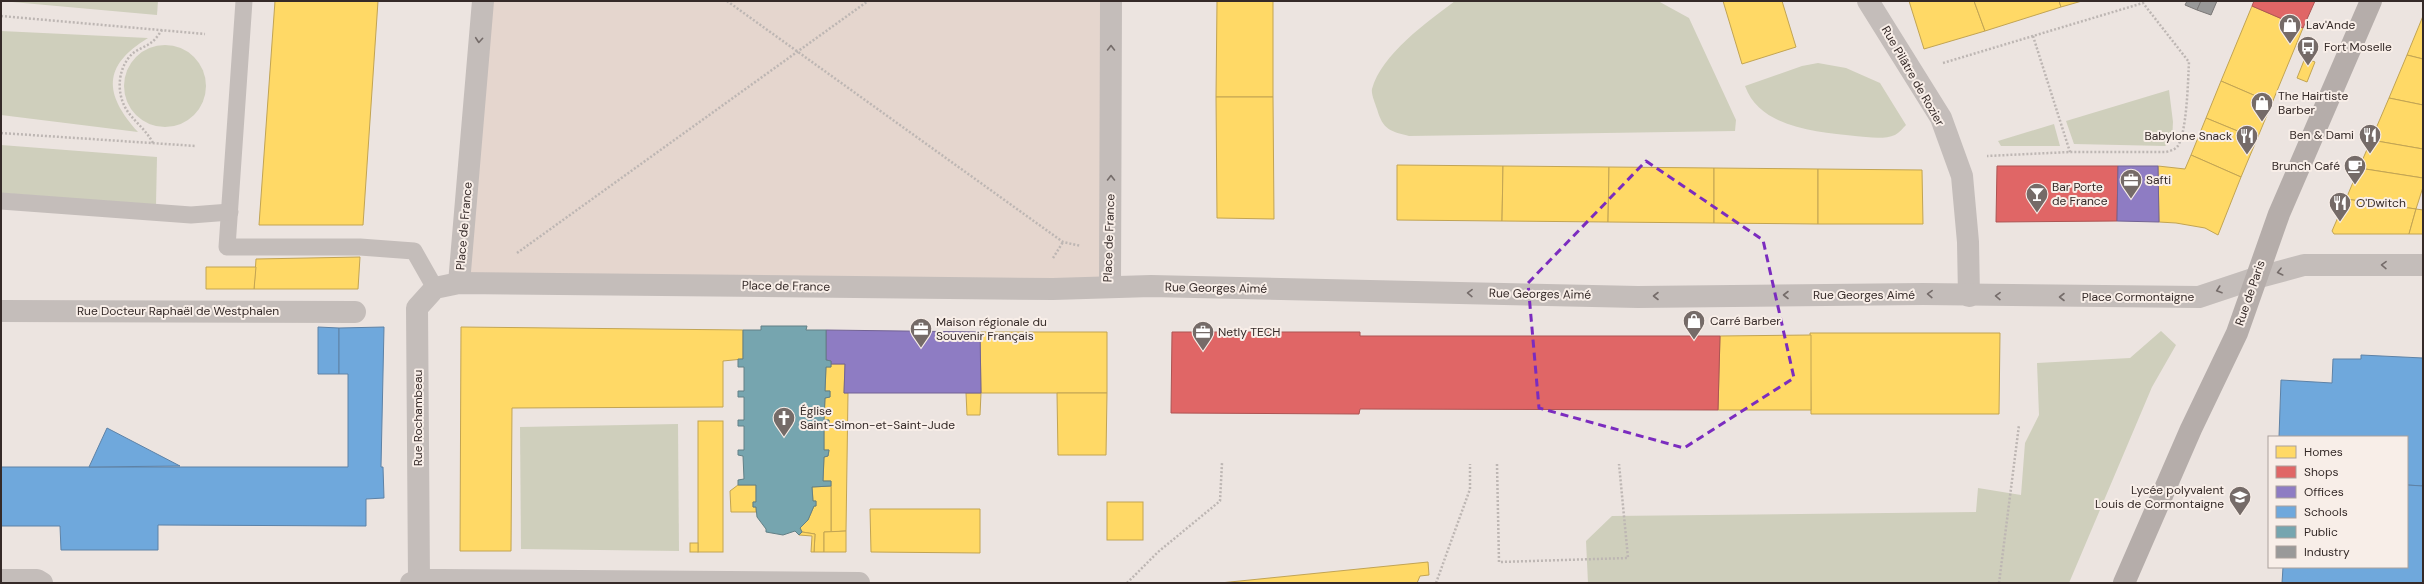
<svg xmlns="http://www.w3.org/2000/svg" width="2424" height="584" font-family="'DM Sans',sans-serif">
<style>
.green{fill:#cfcfbc}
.plaza{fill:#e5d6ce}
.homes{fill:#ffd966;stroke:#c2a453}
.shops{fill:#e06666;stroke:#ad5453}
.offices{fill:#8e7cc3;stroke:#736394}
.schools{fill:#6fa8dc;stroke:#5e82a6}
.public{fill:#76a5af;stroke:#628086}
.industry{fill:#999;stroke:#7b7877}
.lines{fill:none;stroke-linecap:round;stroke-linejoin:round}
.path{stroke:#bdb6b3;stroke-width:2.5;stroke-dasharray:2 2;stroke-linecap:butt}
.lane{stroke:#c4bdba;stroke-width:17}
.street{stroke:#c4bdba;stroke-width:22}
.secondary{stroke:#b5adaa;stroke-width:22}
.oneway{stroke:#756c6a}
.marked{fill:none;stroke:#7b2cbf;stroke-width:3;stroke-dasharray:8 5;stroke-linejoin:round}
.labels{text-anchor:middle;stroke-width:4;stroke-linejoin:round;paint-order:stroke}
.poi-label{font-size:12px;fill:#352a28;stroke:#f8eee8;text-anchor:start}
.street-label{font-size:12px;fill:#352a28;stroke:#f8eee8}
</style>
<rect width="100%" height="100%" fill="#ece4e0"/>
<g class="green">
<path d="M1,1H158L157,15Z"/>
<path d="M1455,1H1658L1689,18L1736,120L1735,131L1409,136C1390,131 1383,130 1377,109C1375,103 1371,94 1372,89C1381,55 1428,21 1455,1Z"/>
<path d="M1,31L148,38C102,66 104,94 138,132L1,115Z"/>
<circle cx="165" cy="86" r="41"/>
<path d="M1818,63L1846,68L1880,83L1906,125C1903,128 1899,133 1895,135C1884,140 1866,137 1855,136C1817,132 1760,128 1745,86L1802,66Z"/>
<path d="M2169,90L2173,122L2172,140L2165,146L2074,144L2066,121Z"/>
<path d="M2054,124L2060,146H2001L1998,141Z"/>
<path d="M1,145L157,157L156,205L1,193Z"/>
<path d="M2161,331L2176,345L2152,387L2069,583H1588L1586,541L1612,516L1976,512L1978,488L2021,495L2025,443L2039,415L2037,363L2130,358Z"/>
<path d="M678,424L679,551L521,549L520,427Z"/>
</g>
<path class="plaza" d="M483,1H1111L1110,287L459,283Z"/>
<g class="homes">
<path d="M275,1H378L363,225H259Z"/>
<path d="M1217,1H1273V97H1216Z"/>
<path d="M1723,1H1782L1796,47L1742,64Z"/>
<path d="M1909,1H1974L1985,31L1924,49Z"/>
<path d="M1974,1H2059L2061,7L1985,31Z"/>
<path d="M2059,1H2082L2061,7Z"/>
<path d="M2252,6L2303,28L2272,103L2221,81Z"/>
<path d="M2423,16V59L2407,55Z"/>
<path d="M2407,55L2423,59V105L2389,98Z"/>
<path d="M2305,58L2315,62L2307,82L2297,78Z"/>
<path d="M2221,81L2272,103L2257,139L2206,118Z"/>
<path d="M1216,97H1273L1274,219L1217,218Z"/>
<path d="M2389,98L2423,105V149L2371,140Z"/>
<path d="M2206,118L2257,139L2241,177L2191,155Z"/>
<path d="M2371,140L2423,149V178L2359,168Z"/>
<path d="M2191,155L2241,177L2218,235L2205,228L2176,223L2159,222L2158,166L2185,169Z"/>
<path d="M1397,165L1503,166L1502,221L1397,220Z"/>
<path d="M1503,166L1609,167L1608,222L1502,221Z"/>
<path d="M1609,167L1714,168V223L1608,222Z"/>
<path d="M1714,168L1818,169V224L1714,223Z"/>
<path d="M2359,168L2423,178V187L2416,209L2346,199Z"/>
<path d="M1818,169L1922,170L1923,224H1818Z"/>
<path d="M2346,199L2416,209L2409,234H2334L2332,231Z"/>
<path d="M2416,209L2423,210V234H2409Z"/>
<path d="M360,257L358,289H254L256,259Z"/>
<path d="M206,267H256L254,289H206Z"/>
<path d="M461,327L743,330V359L723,361V407L512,408L511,551H460Z"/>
<path d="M980,332H1107V393H981Z"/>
<path d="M1810,333H2000L1999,414H1811Z"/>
<path d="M1811,335V410H1718L1720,336Z"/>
<path d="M831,364H845L844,393H848L846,531L831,532V481H823L824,457L828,456L829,450H824V427H829V420H824L825,398L830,397V391H825L826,367H831Z"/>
<path d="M966,393H981L980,415H967Z"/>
<path d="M1057,393H1107L1106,455H1058Z"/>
<rect x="698" y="421" width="25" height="131"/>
<path d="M738,485H756V502H753V507H756V512H731L730,491Z"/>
<path d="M831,486V532H824V552H814L815,534L802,532L800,528L808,520L814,506H816V501H813L812,487Z"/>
<rect x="1107" y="502" width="36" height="38"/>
<path d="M870,509H980V553L871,552Z"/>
<path d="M846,531V552H824V532Z"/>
<path d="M802,532L815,534L814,552H811L812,536L799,535Z"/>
<rect x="690" y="543" width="8" height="9"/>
<path d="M1428,562L1429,575L1420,576L1417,583H1220Z"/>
</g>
<g class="shops">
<path d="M2254,1H2315L2303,28L2252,6Z"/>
<path d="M1997,166H2118L2117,221L1996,222Z"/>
<path d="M1172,332H1360V336H1720L1718,410L1360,409L1359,414L1171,413Z"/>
</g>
<g class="offices">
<path d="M2118,166H2158L2159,222L2117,221Z"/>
<path d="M826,330L980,332L981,393H844L845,364H831V361L826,360Z"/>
</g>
<g class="schools">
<path d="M318,327L339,328V374H318Z"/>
<path d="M384,327L381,467H383L384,498L366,499V526L158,525V550H61L60,526H1V467H348V374H339V328Z"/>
<path d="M2361,355L2423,358V486L2407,485V437H2279L2281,380L2332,383L2333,359H2361Z"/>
<path d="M107,428L180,466L89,467Z"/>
<path d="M2407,485L2423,486V583H2282L2283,567H2407Z"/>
</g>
<path class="public" d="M761,326H807L806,330H826V360L831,361V367H826L825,391H830V397L825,398L824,420H829V427H824V450H829L828,456L824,457L823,481H831V486L812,487L813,501H816V506H814L808,520L800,528L802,532L799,535L795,531L783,535L766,532V529L757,517L756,507H753V502H756V485H738V480L744,479L743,456L738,455V450H744V426H738V420H744V397H738V391H744V367H738V359H743V330H761Z"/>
<g class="industry">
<path d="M2187,1H2201L2197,10L2185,5Z"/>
<path d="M2201,1H2217L2211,15L2197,10Z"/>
</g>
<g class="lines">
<g class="path">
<path d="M727,1L1063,242L1081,246"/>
<path d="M1,16L205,34"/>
<path d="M2033,36L2070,152"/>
<path d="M1943,63L2143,3L2189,62C2188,79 2187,135 2177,147C2174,150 2170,151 2166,152H2070L1987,156"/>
<path d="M1,133L196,146"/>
<path d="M153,143C146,130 136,123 128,112C116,95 117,70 131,55C137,49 146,47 152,42C156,39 159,34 162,30"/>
<path d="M517,253L868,1"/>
<path d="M1053,258L1063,242"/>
<path d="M1497,464L1499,562L1628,558L1619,464"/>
<path d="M1127,583L1158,552L1220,501L1222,463"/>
<path d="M1436,583L1470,489V464"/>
<path d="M1999,583L2019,425"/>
</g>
<g class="lane">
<path d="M244,1L227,247H360L414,251L435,288"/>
<path d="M1,201L191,215L230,212"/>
</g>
<g class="street">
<path d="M1868,1L1941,118L1962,176L1968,242L1969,296"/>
<path d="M459,283L483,1"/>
<path d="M1110,287L1111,1"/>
<path d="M1,311L355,312"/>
<path d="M1,580H37L42,583"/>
<path d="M419,580L417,308L435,288L459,283L1053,289L1151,286L1638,297L1923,294L2199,297L2256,278L2304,265H2423"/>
<path d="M411,583L419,580H441L859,583"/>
</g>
<path class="secondary" d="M2124,583L2191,429L2237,333L2279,214L2371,1"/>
</g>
<defs><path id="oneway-chevron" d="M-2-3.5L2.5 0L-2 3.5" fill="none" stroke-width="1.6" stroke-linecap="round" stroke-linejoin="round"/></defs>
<g class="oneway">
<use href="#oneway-chevron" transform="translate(479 40) rotate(95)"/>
<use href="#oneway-chevron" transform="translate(1111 48) rotate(-90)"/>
<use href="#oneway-chevron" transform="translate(1111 178) rotate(-90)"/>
<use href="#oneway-chevron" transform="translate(2384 265) rotate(-179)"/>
<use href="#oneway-chevron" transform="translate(2280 272) rotate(166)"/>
<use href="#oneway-chevron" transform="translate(2219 290) rotate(161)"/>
<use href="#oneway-chevron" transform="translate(1470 293) rotate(-179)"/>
<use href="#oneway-chevron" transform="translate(1930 294) rotate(-178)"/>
<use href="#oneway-chevron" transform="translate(1786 295) rotate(180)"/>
<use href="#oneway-chevron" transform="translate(1656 296) rotate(180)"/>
<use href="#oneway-chevron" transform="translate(1998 296) rotate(-179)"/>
<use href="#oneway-chevron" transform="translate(2062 297) rotate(-180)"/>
</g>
<path class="marked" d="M1646,161L1763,240L1794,378L1684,448L1539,408L1528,283Z"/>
<defs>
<g id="shop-pin" transform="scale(1.15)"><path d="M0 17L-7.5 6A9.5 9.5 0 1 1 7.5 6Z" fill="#756b68" stroke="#f8eee8"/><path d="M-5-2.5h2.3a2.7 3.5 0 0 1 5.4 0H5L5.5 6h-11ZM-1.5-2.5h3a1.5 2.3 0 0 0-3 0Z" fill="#fff"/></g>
<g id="bus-pin" transform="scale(1.15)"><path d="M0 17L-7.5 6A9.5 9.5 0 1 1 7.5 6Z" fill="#756b68" stroke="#f8eee8"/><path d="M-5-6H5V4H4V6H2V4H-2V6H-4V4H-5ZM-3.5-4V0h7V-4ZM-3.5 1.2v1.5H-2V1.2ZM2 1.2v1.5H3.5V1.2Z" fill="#fff"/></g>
<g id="restaurant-pin" transform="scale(1.15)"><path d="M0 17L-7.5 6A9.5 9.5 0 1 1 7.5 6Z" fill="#756b68" stroke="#f8eee8"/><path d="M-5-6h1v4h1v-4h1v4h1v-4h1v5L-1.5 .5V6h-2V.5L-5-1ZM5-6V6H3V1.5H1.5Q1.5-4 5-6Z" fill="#fff"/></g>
<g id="cafe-pin" transform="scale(1.15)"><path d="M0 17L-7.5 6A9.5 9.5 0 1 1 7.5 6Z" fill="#756b68" stroke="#f8eee8"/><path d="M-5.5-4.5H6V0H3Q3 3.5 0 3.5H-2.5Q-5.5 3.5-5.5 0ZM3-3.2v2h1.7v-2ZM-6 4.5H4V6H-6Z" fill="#fff"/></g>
<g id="office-pin" transform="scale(1.15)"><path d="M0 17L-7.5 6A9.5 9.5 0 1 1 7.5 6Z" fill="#756b68" stroke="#f8eee8"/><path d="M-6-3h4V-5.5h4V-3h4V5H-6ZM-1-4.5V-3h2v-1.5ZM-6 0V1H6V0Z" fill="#fff"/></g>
<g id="bar-pin" transform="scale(1.15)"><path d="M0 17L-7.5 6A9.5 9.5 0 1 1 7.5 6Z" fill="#756b68" stroke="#f8eee8"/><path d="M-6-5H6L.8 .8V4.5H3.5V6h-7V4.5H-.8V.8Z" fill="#fff"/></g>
<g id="church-pin" transform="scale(1.15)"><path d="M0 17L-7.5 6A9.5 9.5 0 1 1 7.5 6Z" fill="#756b68" stroke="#f8eee8"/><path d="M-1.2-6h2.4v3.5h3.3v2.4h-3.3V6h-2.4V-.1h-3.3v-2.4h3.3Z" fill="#fff"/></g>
<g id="school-pin" transform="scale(1.15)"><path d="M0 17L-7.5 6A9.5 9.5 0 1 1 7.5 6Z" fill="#756b68" stroke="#f8eee8"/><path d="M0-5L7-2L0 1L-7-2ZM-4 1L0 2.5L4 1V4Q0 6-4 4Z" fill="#fff"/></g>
</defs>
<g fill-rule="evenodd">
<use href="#shop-pin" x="2290" y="25"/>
<use href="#bus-pin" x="2308" y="47"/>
<use href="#shop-pin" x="2262" y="103"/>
<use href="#restaurant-pin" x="2370" y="135"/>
<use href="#restaurant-pin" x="2247" y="136"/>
<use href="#cafe-pin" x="2355" y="166"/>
<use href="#office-pin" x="2131" y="180"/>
<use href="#bar-pin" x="2037" y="194"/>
<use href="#restaurant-pin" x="2340" y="203"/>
<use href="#shop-pin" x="1694" y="321"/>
<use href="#office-pin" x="921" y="329"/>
<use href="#office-pin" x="1203" y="332"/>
<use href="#church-pin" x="784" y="418"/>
<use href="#school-pin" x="2240" y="497"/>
</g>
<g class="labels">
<g class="poi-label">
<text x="2306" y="29">Lav'Ande</text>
<text x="2324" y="51">Fort Moselle</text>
<text x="2278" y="100">The Hairtiste<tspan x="2278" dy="14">Barber</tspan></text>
<text x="2354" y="139" text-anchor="end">Ben &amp; Dami</text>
<text x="2232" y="140" text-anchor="end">Babylone Snack</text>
<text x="2340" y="170" text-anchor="end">Brunch Café</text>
<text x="2146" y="184">Safti</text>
<text x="2052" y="191">Bar Porte<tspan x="2052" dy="14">de France</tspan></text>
<text x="2356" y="207">O'Dwitch</text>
<text x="1710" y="325">Carré Barber</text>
<text x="936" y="326">Maison régionale du<tspan x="936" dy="14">Souvenir Français</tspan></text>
<text x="1218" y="336">Netly TECH</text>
<text x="800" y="415">Église<tspan x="800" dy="14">Saint-Simon-et-Saint-Jude</tspan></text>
<text x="2224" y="494" text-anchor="end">Lycée polyvalent<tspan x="2224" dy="14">Louis de Cormontaigne</tspan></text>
</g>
<g class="street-label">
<text transform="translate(1913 76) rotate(60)" y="4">Rue Pilâtre de Rozier</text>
<text transform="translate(464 226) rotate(-85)" y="4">Place de France</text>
<text transform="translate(1109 238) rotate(-88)" y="4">Place de France</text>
<text transform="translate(786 286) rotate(1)" y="4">Place de France</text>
<text transform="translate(1216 288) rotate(1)" y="4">Rue Georges Aimé</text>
<text transform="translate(2250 293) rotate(-71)" y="4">Rue de Paris</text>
<text transform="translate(1540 294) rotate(1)" y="4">Rue Georges Aimé</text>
<text x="1864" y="299">Rue Georges Aimé</text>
<text x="2138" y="301">Place Cormontaigne</text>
<text x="178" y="315">Rue Docteur Raphaël de Westphalen</text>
<text transform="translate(418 418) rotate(-90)" y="4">Rue Rochambeau</text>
</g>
</g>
<rect width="2424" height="584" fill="none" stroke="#352a28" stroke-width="4"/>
<rect x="2268" y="436" width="140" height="132" fill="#f8eee8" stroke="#aaa09b"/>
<rect x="2276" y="446" width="20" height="12" fill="#ffd966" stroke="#aaa09b"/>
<text x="2304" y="456" font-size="12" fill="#352a28">Homes</text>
<rect x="2276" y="466" width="20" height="12" fill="#e06666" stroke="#aaa09b"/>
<text x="2304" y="476" font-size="12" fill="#352a28">Shops</text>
<rect x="2276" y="486" width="20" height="12" fill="#8e7cc3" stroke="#aaa09b"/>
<text x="2304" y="496" font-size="12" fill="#352a28">Offices</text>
<rect x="2276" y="506" width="20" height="12" fill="#6fa8dc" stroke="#aaa09b"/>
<text x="2304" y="516" font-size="12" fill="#352a28">Schools</text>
<rect x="2276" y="526" width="20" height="12" fill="#76a5af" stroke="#aaa09b"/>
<text x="2304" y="536" font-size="12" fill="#352a28">Public</text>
<rect x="2276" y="546" width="20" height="12" fill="#999999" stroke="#aaa09b"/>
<text x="2304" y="556" font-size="12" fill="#352a28">Industry</text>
</svg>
